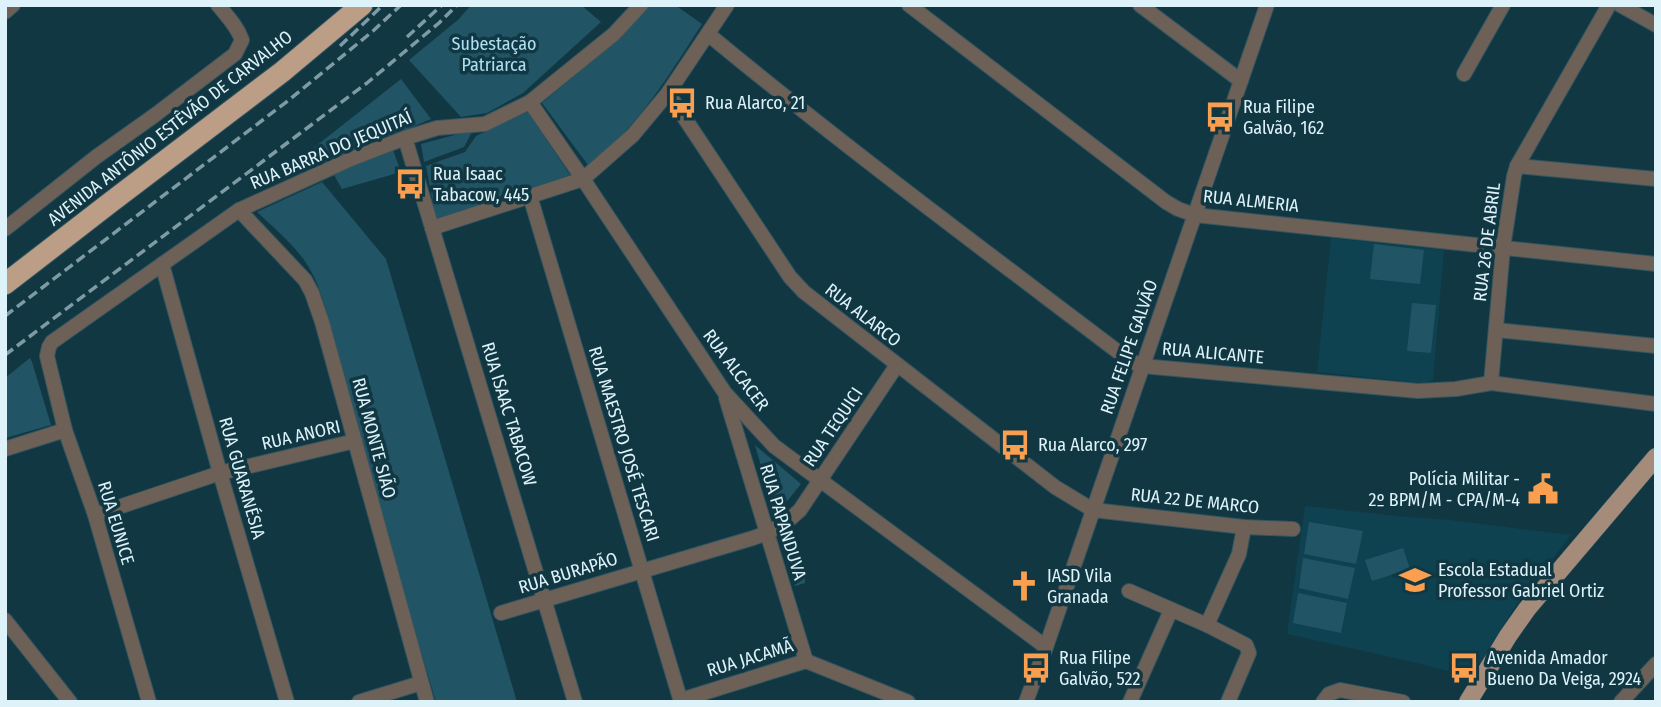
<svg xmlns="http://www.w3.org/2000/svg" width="1661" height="707" font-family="'Fira Sans Condensed',sans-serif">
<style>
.built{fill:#0e4250}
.green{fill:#215566}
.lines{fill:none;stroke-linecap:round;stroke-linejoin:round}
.minor-casing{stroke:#325560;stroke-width:16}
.major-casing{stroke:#325560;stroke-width:19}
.highway-casing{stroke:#325560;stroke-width:23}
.minor{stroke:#6c6057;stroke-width:14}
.major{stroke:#a58c7a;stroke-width:18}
.highway{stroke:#bc9e87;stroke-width:21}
.rail{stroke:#7e9ba4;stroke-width:3.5;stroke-dasharray:10 5;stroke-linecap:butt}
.labels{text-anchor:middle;stroke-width:7;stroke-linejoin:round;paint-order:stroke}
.park-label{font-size:18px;fill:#ace0f3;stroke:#113743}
.poi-label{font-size:18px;fill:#ddf2f9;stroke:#113743;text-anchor:start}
.street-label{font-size:18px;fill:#ddf2f9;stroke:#113743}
</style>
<rect width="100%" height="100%" fill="#113743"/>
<g class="built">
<path d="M1331,238L1444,250L1433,380L1424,383L1317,372Z"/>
<path d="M1305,506L1407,517L1450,520L1571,535L1517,604L1471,677L1417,663L1287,634Z"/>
</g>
<g class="green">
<path d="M471,5H581L601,22L523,93L487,113L461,117L409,60L459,19Z"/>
<path d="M649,5H675L702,24C669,75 638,128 588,165L542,103L585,67Z"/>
<path d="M401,79L431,119L300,174L297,161Z"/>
<path d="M528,112L570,175L436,219L426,166L465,152L476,136Z"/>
<path d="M473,130L464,147L424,162L421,144Z"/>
<path d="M393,150L401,172L342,189L333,173Z"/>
<path d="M322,182L386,259L517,702H436L390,545L327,313C322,297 317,280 308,266C295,245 275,229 257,212Z"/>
<path d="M1374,244L1424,250L1420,284L1370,279Z"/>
<path d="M1412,303L1436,305L1431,353L1407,351Z"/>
<path d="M30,358L32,362L51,425L5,438V378Z"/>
<path d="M755,445L801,484L788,500L774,511Z"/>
<path d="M1309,522L1363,531L1356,564L1304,554Z"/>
<path d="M792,527L791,560L805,561V583L795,586L780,537L781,534Z"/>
<path d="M1403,548L1410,569L1372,581L1365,560Z"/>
<path d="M1303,558L1355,568L1348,599L1299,588Z"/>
<path d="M1298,593L1347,603L1341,633L1293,623Z"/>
</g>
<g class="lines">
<g class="minor-casing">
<g id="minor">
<path d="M909,5L1166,202L1178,209L1195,215L1656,264"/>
<path d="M1140,5L1241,81"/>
<path d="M1620,5L1656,25"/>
<path d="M5,12L13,5"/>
<path d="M708,34C841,144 980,247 1117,351L1133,362L1142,366L1418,391L1456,389L1491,383L1656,404"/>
<path d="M1464,74L1503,5"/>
<path d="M668,93L790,277L804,292L1055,487L1093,510L1244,527L1293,529"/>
<path d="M530,102L583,179L725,393L774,446L1046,647"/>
<path d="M405,138L575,702"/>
<path d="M1517,166L1656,179"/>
<path d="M530,196L681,702"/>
<path d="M239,210L305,280L312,293L322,322L427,702"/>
<path d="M432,228L583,179L633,135L668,93L727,5"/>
<path d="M5,229L96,157L155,115L235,54L242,40C237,26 227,16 218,5"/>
<path d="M162,264L220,473L287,702"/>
<path d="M1496,330L1656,346"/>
<path d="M1491,383L1503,248L1514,176L1517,166L1609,5"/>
<path d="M726,398L806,661"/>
<path d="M5,449L65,430"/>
<path d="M95,515L220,473L355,441"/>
<path d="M1129,591L1207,625L1246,645L1249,653L1228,702"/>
<path d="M501,613L753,538C771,532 787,523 800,510L897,365"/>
<path d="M5,620L70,702"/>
<path d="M1207,625L1239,554L1244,527"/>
<path d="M681,700L806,661L908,702"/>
<path d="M149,702L95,515L65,430L47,356L49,347L52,342L239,210L351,159L405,138L437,128L485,124L530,102L614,34L641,5"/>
<path d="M359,702L421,683"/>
<path d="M1026,702L1046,647L1267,5"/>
<path d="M1130,702L1171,610"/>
<path d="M1323,702L1329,694L1340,690L1403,702"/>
<path d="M1621,702L1656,664"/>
</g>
</g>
<g class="major-casing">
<path id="major" d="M1468,702L1508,636L1527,609L1656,457"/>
</g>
<g class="highway-casing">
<path id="highway" d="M5,284L111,202L282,72L362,5"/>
</g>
<use href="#minor" class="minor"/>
<use href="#major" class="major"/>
<use href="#highway" class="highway"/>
<g class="rail">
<path d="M407,37L442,5"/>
<path d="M340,46L383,5"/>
<path d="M5,316L289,100L373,31L401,5"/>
<path d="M5,355L367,83L439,23L457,5"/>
</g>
</g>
<defs>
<g id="bus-bare" transform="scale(2.415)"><path d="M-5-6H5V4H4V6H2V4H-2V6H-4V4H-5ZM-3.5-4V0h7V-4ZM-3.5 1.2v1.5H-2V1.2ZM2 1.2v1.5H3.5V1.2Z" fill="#fa9f4f" stroke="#113743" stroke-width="2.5" paint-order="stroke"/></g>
<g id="civic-bare" transform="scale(2.415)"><path d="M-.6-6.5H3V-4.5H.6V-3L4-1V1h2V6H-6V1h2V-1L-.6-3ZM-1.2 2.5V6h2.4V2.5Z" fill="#fa9f4f" stroke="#113743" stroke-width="2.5" paint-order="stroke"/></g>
<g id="school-bare" transform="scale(2.415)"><path d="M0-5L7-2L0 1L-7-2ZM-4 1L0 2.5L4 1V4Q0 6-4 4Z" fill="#fa9f4f" stroke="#113743" stroke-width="2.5" paint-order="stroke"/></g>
<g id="church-bare" transform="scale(2.415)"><path d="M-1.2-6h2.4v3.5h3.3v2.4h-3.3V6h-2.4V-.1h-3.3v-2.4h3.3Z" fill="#fa9f4f" stroke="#113743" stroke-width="2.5" paint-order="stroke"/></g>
</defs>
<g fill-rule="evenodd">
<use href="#bus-bare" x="682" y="103"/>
<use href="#bus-bare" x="1220" y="117"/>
<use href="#bus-bare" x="410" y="184"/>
<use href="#bus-bare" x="1015" y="445"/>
<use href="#civic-bare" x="1543" y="489"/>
<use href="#school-bare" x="1415" y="580"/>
<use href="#church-bare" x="1024" y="586"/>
<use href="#bus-bare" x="1036" y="668"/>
<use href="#bus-bare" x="1464" y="668"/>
</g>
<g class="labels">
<g class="park-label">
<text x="494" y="50">Subestação<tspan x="494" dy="21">Patriarca</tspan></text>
</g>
<g class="poi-label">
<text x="705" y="109">Rua Alarco, 21</text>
<text x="1243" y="113">Rua Filipe<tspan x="1243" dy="21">Galvão, 162</tspan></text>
<text x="433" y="180">Rua Isaac<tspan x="433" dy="21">Tabacow, 445</tspan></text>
<text x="1038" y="451">Rua Alarco, 297</text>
<text x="1520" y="485" text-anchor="end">Polícia Militar -<tspan x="1520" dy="21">2º BPM/M - CPA/M-4</tspan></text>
<text x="1438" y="576">Escola Estadual<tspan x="1438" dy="21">Professor Gabriel Ortiz</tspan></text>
<text x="1047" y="582">IASD Vila<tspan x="1047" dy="21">Granada</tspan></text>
<text x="1059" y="664">Rua Filipe<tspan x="1059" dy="21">Galvão, 522</tspan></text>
<text x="1487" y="664">Avenida Amador<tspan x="1487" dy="21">Bueno Da Veiga, 2924</tspan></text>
</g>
<g class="street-label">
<text transform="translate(170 128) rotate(-38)" y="6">AVENIDA ANTÔNIO ESTÊVÃO DE CARVALHO</text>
<text transform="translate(331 150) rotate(-23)" y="6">RUA BARRA DO JEQUITAÍ</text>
<text transform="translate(1251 201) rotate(6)" y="6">RUA ALMERIA</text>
<text transform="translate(1487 242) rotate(-83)" y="6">RUA 26 DE ABRIL</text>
<text transform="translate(863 315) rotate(38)" y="6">RUA ALARCO</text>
<text transform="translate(1129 347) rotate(-71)" y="6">RUA FELIPE GALVÃO</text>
<text transform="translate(1213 353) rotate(5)" y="6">RUA ALICANTE</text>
<text transform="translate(736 370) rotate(53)" y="6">RUA ALCACER</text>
<text transform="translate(509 414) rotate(73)" y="6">RUA ISAAC TABACOW</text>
<text transform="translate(833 427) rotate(-56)" y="6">RUA TEQUICI</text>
<text transform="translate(301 435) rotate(-13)" y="6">RUA ANORI</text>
<text transform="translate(374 438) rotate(75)" y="6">RUA MONTE SIÃO</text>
<text transform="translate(624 444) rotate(73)" y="6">RUA MAESTRO JOSÉ TESCARI</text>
<text transform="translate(242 478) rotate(74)" y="6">RUA GUARANÉSIA</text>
<text transform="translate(1195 501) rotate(6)" y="6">RUA 22 DE MARCO</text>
<text transform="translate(783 522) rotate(73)" y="6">RUA PAPANDUVA</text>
<text transform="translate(116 523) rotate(73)" y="6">RUA EUNICE</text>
<text transform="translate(568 573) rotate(-17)" y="6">RUA BURAPÃO</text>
<text transform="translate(750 658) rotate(-17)" y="6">RUA JACAMÃ</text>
</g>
</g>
<rect width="1661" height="707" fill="none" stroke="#ddf2f9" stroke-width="14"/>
</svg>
